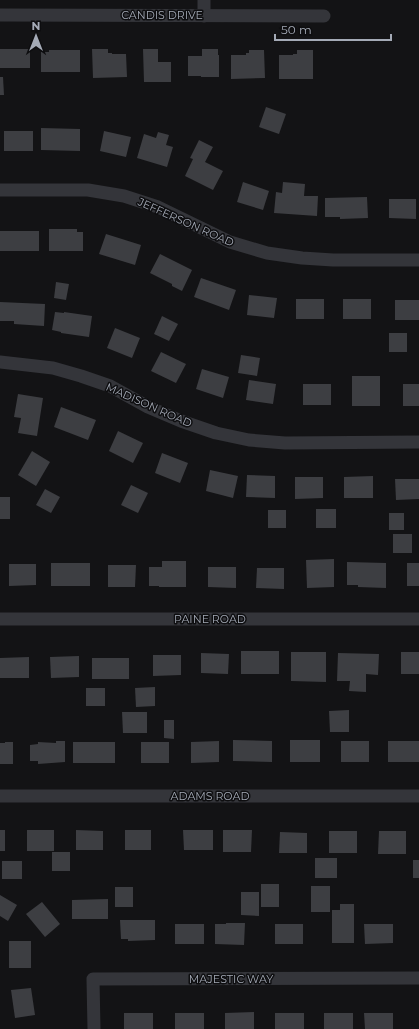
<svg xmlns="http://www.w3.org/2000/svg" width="419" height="1029" font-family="Montserrat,sans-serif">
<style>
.building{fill:#3d3e42}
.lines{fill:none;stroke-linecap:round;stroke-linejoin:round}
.street{stroke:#34353a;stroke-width:13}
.labels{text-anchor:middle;stroke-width:3;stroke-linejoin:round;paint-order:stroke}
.street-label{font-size:11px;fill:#a4aab6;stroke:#0e0e10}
</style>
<rect width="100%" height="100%" fill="#131315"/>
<g class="building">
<rect x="0" y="49" width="30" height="19"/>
<path d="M92,49H108V53H112V54H126L127,77L93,78Z"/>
<path d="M143,49H158V62H171V82H144Z"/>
<path d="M202,49H218V55H219V77H201V76H188V56H202Z"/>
<path d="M49,50H80V72H41V52H49Z"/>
<path d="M249,50H264L265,78L231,79V55H246V53H249Z"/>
<path d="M297,50H313V79H279V55H293V54H297Z"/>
<path d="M0,77H3L4,95H0Z"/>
<path d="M266,107L286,114L279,134L259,127Z"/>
<path d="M41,128L80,129V151L41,150Z"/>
<rect x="4" y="131" width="29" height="20"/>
<path d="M104,131L131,137L126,157L100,151Z"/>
<path d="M158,132L169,135L166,145L173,147L167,167L137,158L144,134L156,138Z"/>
<path d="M199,140L213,147L205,162L223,171L213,190L185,176L193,159L190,158Z"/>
<path d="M243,182L269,191L263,210L237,202Z"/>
<path d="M283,182L305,184L304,196H318L317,216L274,213L276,192L282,193Z"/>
<path d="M367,197L368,218L340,219V217H325V198Z"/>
<path d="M389,199H416V219L389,218Z"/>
<path d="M49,229H77V232H83V251H49Z"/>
<rect x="0" y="231" width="39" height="20"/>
<path d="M106,234L141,245L135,265L99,254Z"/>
<path d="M160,254L192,270L182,291L172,286V284L150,273Z"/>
<path d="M201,278L236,290L229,310L194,297Z"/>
<path d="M56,282L69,284L66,300L54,298Z"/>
<path d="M249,295L277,298L274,318L247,315Z"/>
<rect x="296" y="299" width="28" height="20"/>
<rect x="343" y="299" width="28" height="20"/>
<rect x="395" y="300" width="24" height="20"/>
<path d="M0,302L45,304L44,326L14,324V321H0Z"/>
<path d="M55,312L64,313V312L92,316L89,337L61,333V332L52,330Z"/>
<path d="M162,316L178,324L169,341L154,334Z"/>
<path d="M115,328L140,338L132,358L107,348Z"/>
<rect x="389" y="333" width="18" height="19"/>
<path d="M161,352L186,364L176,383L151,371Z"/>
<path d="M241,355L260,358L257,376L238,373Z"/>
<path d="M202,369L229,377L223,398L196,389Z"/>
<rect x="352" y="376" width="28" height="30"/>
<path d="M249,380L276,384L273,404L246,400Z"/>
<rect x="303" y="384" width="28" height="21"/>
<rect x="403" y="384" width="16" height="22"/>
<path d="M18,394L43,398L37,436L18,433L21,418L14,417Z"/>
<path d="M61,407L96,420L88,440L54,427Z"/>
<path d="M118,431L143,443L133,463L109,451Z"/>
<path d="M32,451L50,462L36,486L18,475Z"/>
<path d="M162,453L188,463L180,483L155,473Z"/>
<path d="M210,470L238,476L233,498L206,491Z"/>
<path d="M247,475L275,476V498L246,497Z"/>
<path d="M373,476V498H344V477Z"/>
<path d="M295,477H323V498L295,499Z"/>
<path d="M395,479H419V499L396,500Z"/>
<path d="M131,485L148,493L138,513L121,505Z"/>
<path d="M45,489L60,497L51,513L36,505Z"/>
<rect x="0" y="497" width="10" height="22"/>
<rect x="316" y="509" width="20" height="19"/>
<rect x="268" y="510" width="18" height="18"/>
<rect x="389" y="513" width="15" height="17"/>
<rect x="393" y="534" width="19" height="19"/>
<path d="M334,559V587L307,588L306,560Z"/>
<path d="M162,561H186V587H159V586H149V567H162Z"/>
<path d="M347,562L386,563V588L358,587V585H347Z"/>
<rect x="51" y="563" width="39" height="23"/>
<rect x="407" y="563" width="12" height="23"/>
<path d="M9,564H36V585L9,586Z"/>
<path d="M108,565H136L135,587H108Z"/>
<path d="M208,567H236V588L208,587Z"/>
<path d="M257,568H284V589L256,588Z"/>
<rect x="241" y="651" width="38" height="23"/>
<path d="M291,652H326V682L291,681Z"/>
<rect x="401" y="652" width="18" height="22"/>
<path d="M201,653L229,654L228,674L201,673Z"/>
<path d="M338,653L379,654L378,675L366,674V692L349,691L350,681H337Z"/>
<path d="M153,655H181V675L153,676Z"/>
<path d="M79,656V677L51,678L50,657Z"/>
<path d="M29,657V678H0V658Z"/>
<rect x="92" y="658" width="37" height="21"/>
<path d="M155,687V706L136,707L135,688Z"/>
<rect x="86" y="688" width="19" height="18"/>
<path d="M349,710V732H330L329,711Z"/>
<path d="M122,712H147V733H123Z"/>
<path d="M164,720H174V739L164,738Z"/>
<path d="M233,740L272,741V762L233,761Z"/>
<rect x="290" y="740" width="30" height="22"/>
<path d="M56,741H65V762L38,764V761H30V745L38,744V742L56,743Z"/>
<path d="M219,741V762L191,763V742Z"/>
<rect x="341" y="741" width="28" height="21"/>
<rect x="388" y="741" width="31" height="21"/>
<path d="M5,742H13V764H0V743H5Z"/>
<rect x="73" y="742" width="42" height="21"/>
<rect x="141" y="742" width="28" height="21"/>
<rect x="0" y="830" width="5" height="21"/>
<rect x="27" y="830" width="27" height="21"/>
<path d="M76,830L103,831V850H76Z"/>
<rect x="125" y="830" width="26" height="20"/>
<path d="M183,830H213V850H184Z"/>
<path d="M223,830H252L251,852H223Z"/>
<rect x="329" y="831" width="28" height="22"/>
<path d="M379,831H406V854H378Z"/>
<path d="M280,832L307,833V853H279Z"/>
<rect x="52" y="852" width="18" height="19"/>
<rect x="315" y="858" width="22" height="20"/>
<rect x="413" y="860" width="6" height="18"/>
<rect x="2" y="861" width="20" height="18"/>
<rect x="261" y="884" width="18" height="23"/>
<rect x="311" y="886" width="19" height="26"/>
<rect x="115" y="887" width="18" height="20"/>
<path d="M241,892H259V916L241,915Z"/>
<path d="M0,895L17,905L8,921L0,916Z"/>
<path d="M108,899V919H72V900Z"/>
<path d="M42,902L60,924L45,937L26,914Z"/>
<path d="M340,904H354V943H332V910H340Z"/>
<path d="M120,920H155V940L128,941V939H121Z"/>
<path d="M226,923H245L244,945L215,944V924H226Z"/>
<rect x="175" y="924" width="29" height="20"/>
<rect x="275" y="924" width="28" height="20"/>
<path d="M364,924H393V943L365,944Z"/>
<rect x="9" y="941" width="22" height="27"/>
<path d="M31,988L35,1015L15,1018L11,990Z"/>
<path d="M254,1012V1029H225V1013Z"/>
<rect x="124" y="1013" width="29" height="16"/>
<rect x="175" y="1013" width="29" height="16"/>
<rect x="275" y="1013" width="29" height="16"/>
<rect x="324" y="1013" width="29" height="16"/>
<path d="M364,1013H393V1029H365Z"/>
</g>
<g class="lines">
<g class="street">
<path d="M204,0V16"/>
<path d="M0,15L324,16"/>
<path d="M0,190H88L124,196L158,207L230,242L267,253L302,258L333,260H419"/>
<path d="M0,362L53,368L81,376L110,386L148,407L181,421L216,433L249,440L285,443L419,442"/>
<path d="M0,619H419"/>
<path d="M0,796H419"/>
<path d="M94,1029L93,979L419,978"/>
</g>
</g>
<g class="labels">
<g class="street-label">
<text x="162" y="19">CANDIS DRIVE</text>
<text transform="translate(186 222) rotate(24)" y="4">JEFFERSON ROAD</text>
<text transform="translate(149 405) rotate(24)" y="4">MADISON ROAD</text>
<text x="210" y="623">PAINE ROAD</text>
<text x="210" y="800">ADAMS ROAD</text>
<text x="231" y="983">MAJESTIC WAY</text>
</g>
</g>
<g transform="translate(36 36)" stroke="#0e0e10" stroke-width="3" paint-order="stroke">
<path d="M0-3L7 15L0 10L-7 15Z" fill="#a4aab6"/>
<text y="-6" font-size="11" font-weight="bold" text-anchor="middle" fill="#a4aab6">N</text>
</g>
<path d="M275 34v6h116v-6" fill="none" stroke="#a4aab6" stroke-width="2"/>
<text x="281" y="34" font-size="12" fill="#a4aab6" stroke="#0e0e10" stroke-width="3" paint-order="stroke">50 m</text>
</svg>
